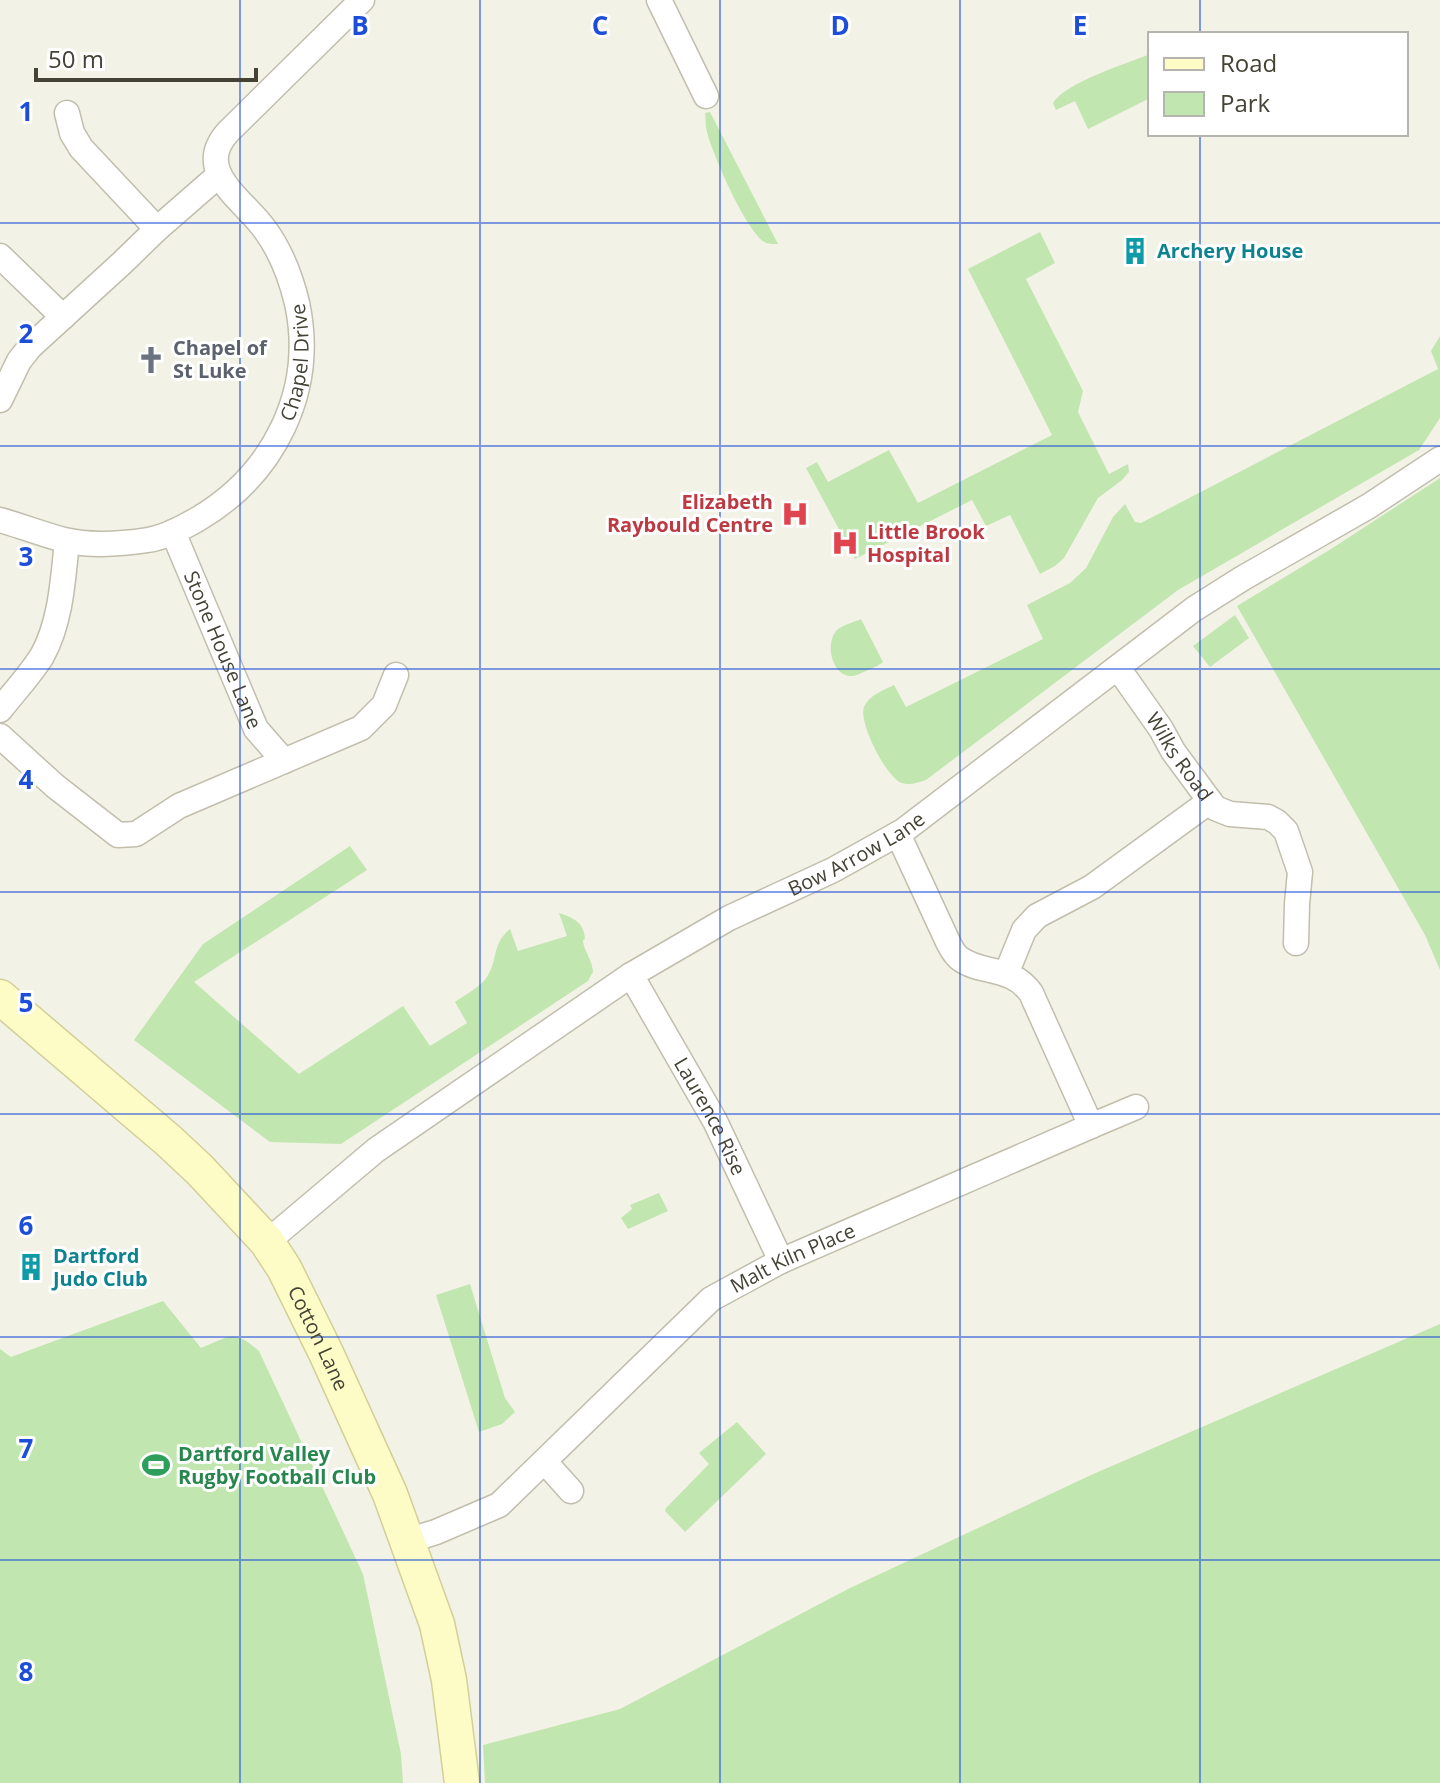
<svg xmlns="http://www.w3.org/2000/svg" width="1440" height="1783" font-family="'Open Sans',sans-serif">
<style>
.green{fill:#c2e6b0}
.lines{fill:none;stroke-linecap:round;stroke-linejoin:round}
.street-casing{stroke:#c1beac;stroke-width:27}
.secondary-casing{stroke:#d2cf97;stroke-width:37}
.street{stroke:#fff;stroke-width:24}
.secondary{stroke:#fdfcc6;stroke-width:34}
.grid{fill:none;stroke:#1d4ed8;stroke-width:2;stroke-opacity:0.55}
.labels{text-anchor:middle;stroke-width:6;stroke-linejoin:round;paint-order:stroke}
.culture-label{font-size:20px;font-weight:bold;fill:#0d838f;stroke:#fff;text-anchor:start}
.worship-label{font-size:20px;font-weight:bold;fill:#5b616d;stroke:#fff;text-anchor:start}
.street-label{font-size:20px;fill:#454336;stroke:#fff}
.health-label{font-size:20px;font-weight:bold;fill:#be3a42;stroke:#fff;text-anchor:end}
.leisure-label{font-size:20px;font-weight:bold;fill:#27864d;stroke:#fff;text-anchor:start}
.grid-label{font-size:26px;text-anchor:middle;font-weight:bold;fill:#1d4ed8;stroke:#fff;stroke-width:6;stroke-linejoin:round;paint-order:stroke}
</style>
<rect width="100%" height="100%" fill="#f3f2e6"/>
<g class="green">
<path d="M1150,54V98L1088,129L1075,101L1056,110L1053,103C1066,82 1126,64 1150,54Z"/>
<path d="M710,112L778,244C775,244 769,244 766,243C747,234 712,153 707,132C705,125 706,119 705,113Z"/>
<path d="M1040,232L1055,263L1026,279L1083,391L1078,412L1109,474L1128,464L1129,472L1122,480L1098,498L1064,558L1055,566L1040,574L1010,515L986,526L972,500L855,559L806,468L817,462L828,482L889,450L918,503L1052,435L968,269Z"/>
<path d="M1440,336V418L1419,450L1178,590L926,780C919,782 910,786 902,783C887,779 858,722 864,707C869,695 884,690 894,685L906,707L1043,639L1027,605L1070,583L1086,568L1113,517L1125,504L1135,522L1141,523L1438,369L1431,351Z"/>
<path d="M1440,478V970L1425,935L1237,606L1331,549Z"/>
<path d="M1235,615L1249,638L1210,667L1193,646Z"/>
<path d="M861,619L883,662C877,667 872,668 866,671C864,672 855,676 853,676C832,678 824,643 837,630C843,625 854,622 861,619Z"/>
<path d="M350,846L367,870L194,982L299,1074L403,1006L430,1046L467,1023L455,1002C465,995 480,987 487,977C498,960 492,943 510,929L518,951L567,936L559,913C569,916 582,921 584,933C587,945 581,934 584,946C587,955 592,961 593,972L588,981L341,1144L270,1142L134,1040L203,944Z"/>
<path d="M659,1193L668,1211L628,1229L621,1218L632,1209L630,1205Z"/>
<path d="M470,1284L505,1398L515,1412L502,1424L479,1432L436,1295Z"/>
<path d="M163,1301L201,1348C230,1336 234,1329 259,1351L363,1574L401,1754L403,1783H0V1349L11,1357Z"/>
<path d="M1440,1324V1783H485L483,1745L620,1709L848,1589L1091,1475Z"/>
<path d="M737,1422L766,1454L685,1532L665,1511L666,1508L709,1464L699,1453Z"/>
</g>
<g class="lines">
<g class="street-casing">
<g id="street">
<path d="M659,0L706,96"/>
<path d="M67,113L72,133L81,148L157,229"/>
<path d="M0,256L63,317"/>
<path d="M0,400L19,361L30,347L122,263L157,229L219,175"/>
<path id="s1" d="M0,520C21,526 42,534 64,540C89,546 122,544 148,540C166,537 182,528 198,519C274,474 316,391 297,303C291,278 281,252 266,231C245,200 192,172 228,132L362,0"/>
<path id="s2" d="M173,532L256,729L284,761"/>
<path id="s3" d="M1118,668L1161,729L1173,751L1215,808L1230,814L1268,817L1277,822L1286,831L1300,872L1297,904L1296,943"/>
<path d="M0,710C14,692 30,675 42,656C61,622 63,579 67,541"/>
<path d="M0,736L55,786L118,835L136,834L179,806L361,728L384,705L396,675"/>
<path d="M1006,974L1024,930L1037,916L1092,887L1210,801"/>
<path id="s4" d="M631,975L715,1121L781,1261"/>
<path d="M1091,1126L1136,1107"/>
<path id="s5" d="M267,1242L376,1150L631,975L729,918L833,870L903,831L1194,609L1243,578L1369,506L1440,459"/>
<path d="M545,1462L571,1491"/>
<path id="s6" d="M407,1541L436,1532L499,1505L711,1299L781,1261L1091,1126L1031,993C1011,965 981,975 959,958C954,954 951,948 948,942L898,834"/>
</g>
</g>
<g class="secondary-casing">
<g id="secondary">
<path id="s7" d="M0,997L169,1141L200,1170L267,1242L284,1268L326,1353L390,1494L437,1624L449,1680L462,1783"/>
</g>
</g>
<use href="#street" class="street"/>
<use href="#secondary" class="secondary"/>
</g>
<path class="grid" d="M240,0V1783M480,0V1783M720,0V1783M960,0V1783M1200,0V34M1200,134V1783M0,223H1440M0,446H1440M0,669H1440M0,892H1440M0,1114H1440M0,1337H1440M0,1560H1440"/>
<defs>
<g id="building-bare" transform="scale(2.16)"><path d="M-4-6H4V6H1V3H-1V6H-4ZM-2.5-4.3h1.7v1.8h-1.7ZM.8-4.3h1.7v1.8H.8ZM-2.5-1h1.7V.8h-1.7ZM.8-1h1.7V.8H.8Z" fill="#0f9aa8" stroke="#fff" stroke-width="2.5" paint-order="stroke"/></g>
<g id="church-bare" transform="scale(2.16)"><path d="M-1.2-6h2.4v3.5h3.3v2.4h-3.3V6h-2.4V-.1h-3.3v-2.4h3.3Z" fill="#6b7280" stroke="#fff" stroke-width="2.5" paint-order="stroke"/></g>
<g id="hospital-bare" transform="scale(2.16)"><path d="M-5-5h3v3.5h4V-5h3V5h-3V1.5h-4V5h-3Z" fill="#e0444e" stroke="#fff" stroke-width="2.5" paint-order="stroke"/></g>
<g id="stadium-bare" transform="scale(2.16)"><path d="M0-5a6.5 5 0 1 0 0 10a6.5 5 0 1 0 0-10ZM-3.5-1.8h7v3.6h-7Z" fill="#2e9e5b" stroke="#fff" stroke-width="2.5" paint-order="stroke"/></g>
</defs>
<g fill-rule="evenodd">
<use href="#building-bare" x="1135" y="251"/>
<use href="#church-bare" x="151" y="360"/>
<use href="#hospital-bare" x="795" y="514"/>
<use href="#hospital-bare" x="845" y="543"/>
<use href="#building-bare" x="31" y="1267"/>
<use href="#stadium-bare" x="156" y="1465"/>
</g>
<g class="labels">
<g class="culture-label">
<text x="1157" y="258">Archery House</text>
<text x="53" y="1263">Dartford<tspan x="53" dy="23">Judo Club</tspan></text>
</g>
<g class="worship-label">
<text x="173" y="355">Chapel of<tspan x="173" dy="23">St Luke</tspan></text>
</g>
<g class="street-label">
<text dy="7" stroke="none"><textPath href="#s1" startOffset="400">Chapel Drive</textPath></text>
<text dy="7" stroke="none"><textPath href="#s2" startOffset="128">Stone House Lane</textPath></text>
<text dy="7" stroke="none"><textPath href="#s3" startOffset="108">Wilks Road</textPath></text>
<text dy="7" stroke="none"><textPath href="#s5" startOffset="708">Bow Arrow Lane</textPath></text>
<text dy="7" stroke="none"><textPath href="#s4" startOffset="162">Laurence Rise</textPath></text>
<text dy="7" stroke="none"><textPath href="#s6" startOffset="486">Malt Kiln Place</textPath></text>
<text dy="7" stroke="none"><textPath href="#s7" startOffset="472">Cotton Lane</textPath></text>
</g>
<g class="health-label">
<text x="773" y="509">Elizabeth<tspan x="773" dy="23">Raybould Centre</tspan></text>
<text x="867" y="539" text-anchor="start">Little Brook<tspan x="867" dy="23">Hospital</tspan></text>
</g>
<g class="leisure-label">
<text x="178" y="1461">Dartford Valley<tspan x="178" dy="23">Rugby Football Club</tspan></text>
</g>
</g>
<g class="grid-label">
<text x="360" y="35">B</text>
<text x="600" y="35">C</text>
<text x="840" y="35">D</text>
<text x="1080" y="35">E</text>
<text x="26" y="121">1</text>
<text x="26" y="343">2</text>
<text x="26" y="566">3</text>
<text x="26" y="789">4</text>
<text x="26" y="1012">5</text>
<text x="26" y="1235">6</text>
<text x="26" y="1458">7</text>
<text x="26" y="1681">8</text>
</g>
<rect x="1148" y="32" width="260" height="104" fill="#ffffff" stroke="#b5b4af" stroke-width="2"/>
<rect x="1164" y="58" width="40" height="12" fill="#fdfcc6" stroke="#b5b4af" stroke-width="2"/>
<text x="1220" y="72" font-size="24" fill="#454336">Road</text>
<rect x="1164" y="92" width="40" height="24" fill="#c2e6b0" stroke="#b5b4af" stroke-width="2"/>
<text x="1220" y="112" font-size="24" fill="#454336">Park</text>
<path d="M36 68v12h220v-12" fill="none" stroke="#454336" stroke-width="4"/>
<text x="48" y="68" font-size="24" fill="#454336" stroke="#ffffff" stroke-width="6" paint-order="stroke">50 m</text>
</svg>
